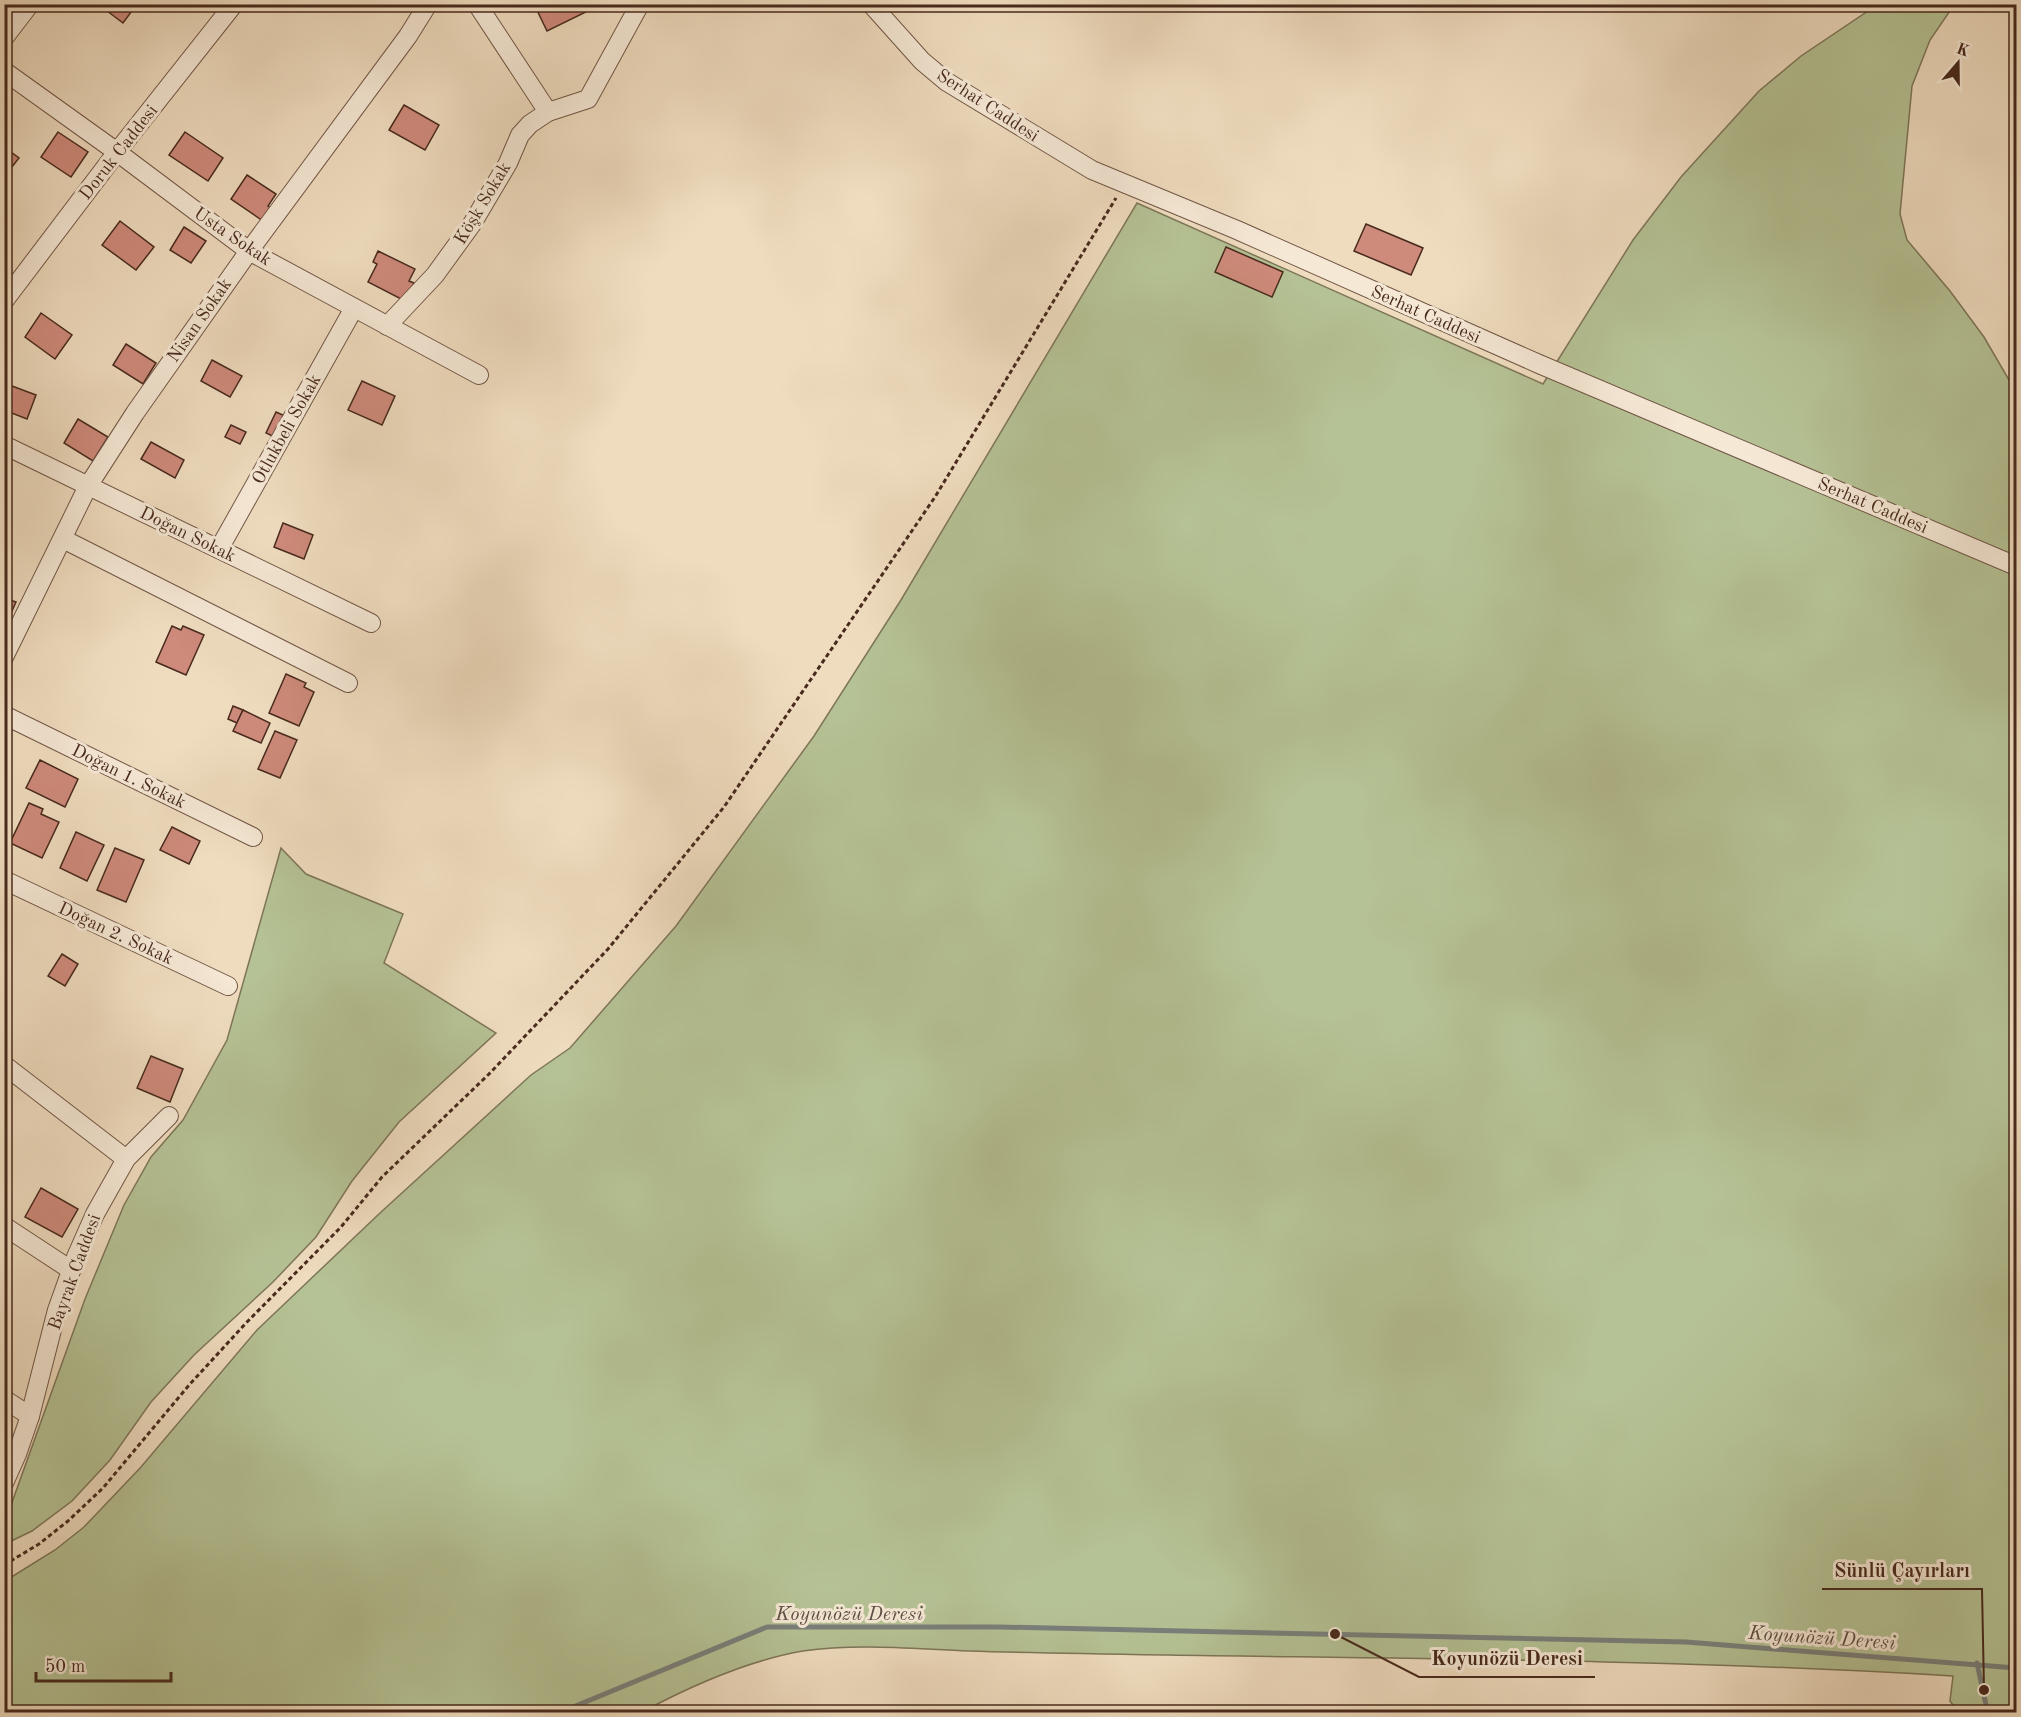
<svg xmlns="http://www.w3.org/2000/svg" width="2021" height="1717" font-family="'Old Standard TT',serif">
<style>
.green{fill:#b5c295;stroke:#7e7659;stroke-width:1.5}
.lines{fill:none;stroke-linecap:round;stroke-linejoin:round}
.stream{stroke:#7a807b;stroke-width:5}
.building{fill:#ce8a7b;stroke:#482a1d;stroke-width:1.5}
.minor-casing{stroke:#725646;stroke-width:20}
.path{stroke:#482a1d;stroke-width:3;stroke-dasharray:4.5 3;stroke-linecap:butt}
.minor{stroke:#f5e8d5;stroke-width:18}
.labels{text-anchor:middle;stroke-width:6;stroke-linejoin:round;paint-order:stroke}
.street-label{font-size:18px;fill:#482a1d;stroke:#f5e8d5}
.water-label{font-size:20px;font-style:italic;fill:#5d4e44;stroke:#f5e8d5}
.leader{fill:none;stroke:#482a1d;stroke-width:2}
.callout-dot{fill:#482a1d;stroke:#f5e8d5;stroke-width:2}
.callout-label{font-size:20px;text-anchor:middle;font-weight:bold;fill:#482a1d;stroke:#f5e8d5;stroke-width:6;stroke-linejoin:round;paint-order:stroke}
</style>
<rect width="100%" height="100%" fill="#efdcbf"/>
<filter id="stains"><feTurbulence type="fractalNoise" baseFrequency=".00333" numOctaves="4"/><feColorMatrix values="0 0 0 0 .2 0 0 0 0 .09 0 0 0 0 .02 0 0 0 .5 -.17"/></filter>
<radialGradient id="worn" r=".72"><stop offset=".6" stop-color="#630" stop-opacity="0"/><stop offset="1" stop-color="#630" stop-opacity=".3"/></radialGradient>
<g class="green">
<path d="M1877,5H1954L1930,40L1912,86L1900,214L1907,240L1950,291L1984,337L2016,392V1712H1958L1950,1701L1953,1676C1691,1660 1430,1659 1168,1655C1102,1654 1035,1653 969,1651C914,1649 858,1643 803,1651C750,1660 689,1687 642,1712H5V1581L55,1550L84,1527L141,1467L257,1330L380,1213L531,1075L570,1048L676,926L814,736L901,600L1137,203L1543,384L1633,240L1681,177L1759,91L1801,56Z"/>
<path d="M281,848L306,874L403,914L384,963L496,1033L399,1122L352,1181L316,1237L273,1282L194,1355L151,1402L110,1460L72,1501L32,1531L5,1544V1522L85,1299L124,1205L151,1157L183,1120L227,1040Z"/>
</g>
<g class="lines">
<g class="stream">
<path d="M1977,1663L1986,1705L1990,1712"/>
<path d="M561,1712L767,1627H999L1686,1642L2016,1668"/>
</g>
</g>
<g class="building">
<path d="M98,4H137L123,23Z"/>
<path d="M534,4H589L592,9L547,31Z"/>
<path d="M404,105L439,125L425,150L389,130Z"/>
<path d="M58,132L88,152L71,177L41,157Z"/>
<path d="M185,132L223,158L208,181L169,155Z"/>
<path d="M4,147L19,158L4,177Z"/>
<path d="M247,175L276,194L268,206L271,208L263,221L231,199Z"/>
<path d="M120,221L154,247L136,270L102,245Z"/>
<path d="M1366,224L1423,248L1411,275L1354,251Z"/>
<path d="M184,227L206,241L191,263L170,250Z"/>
<path d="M1226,247L1283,272L1272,297L1215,272Z"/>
<path d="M378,251L415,269L409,281L414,283L405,301L368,282L377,264L373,262Z"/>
<path d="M41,313L72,335L55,359L25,337Z"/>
<path d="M126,344L156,363L143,384L113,365Z"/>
<path d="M212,360L242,376L230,397L201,381Z"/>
<path d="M362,381L395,396L382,425L348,410Z"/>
<path d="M4,383L36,395L27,419L4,410Z"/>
<path d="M276,412L294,420L283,441L266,433Z"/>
<path d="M78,419L108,437L93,461L64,443Z"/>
<path d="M231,425L246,432L240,444L225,437Z"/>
<path d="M151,442L184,460L175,478L141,459Z"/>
<path d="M283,523L313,535L304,559L274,547Z"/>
<path d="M4,598L16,602L4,629Z"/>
<path d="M172,626L181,630L183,626L204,635L186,675L156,662Z"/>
<path d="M286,674L306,683L304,687L314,692L299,726L269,713Z"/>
<path d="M233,706L243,710L237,723L228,719Z"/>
<path d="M243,710L270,723L261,743L233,731Z"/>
<path d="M275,731L297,740L280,778L258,769Z"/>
<path d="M40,760L78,779L65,807L26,788Z"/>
<path d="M29,803L43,809L41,814L59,822L42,858L10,843Z"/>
<path d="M172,827L200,841L189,864L160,850Z"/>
<path d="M76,832L104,845L87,881L60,868Z"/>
<path d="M115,848L144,860L126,902L97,890Z"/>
<path d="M62,954L78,964L65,986L48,976Z"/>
<path d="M151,1056L183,1069L170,1102L137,1088Z"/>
<path d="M41,1188L78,1209L62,1237L25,1217Z"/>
</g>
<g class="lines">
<g class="minor-casing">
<g id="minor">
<path d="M477,4L548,112"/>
<path d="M871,4L922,61L947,82L1092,170L1237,230L1539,364L2016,566"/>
<path d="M4,38L30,4"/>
<path d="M4,71L117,152L249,251L479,375"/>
<path d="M4,301L117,152L234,4"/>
<path d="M387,326L435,275L472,224L508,163L520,135L530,124L548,112L588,99L640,4"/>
<path d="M4,445L371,623"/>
<path d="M63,539L348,683"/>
<path d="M219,549L354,308"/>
<path d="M4,657L88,486L135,413L249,251L408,36L428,4"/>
<path d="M4,715L253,837"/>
<path d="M4,880L228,986"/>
<path d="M4,1065L126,1159"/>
<path d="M4,1226L71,1270"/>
<path d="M4,1399L30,1416"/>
<path d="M4,1483L17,1454L30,1416L57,1310L76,1257L95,1214L126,1159L169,1116"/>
</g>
</g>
<path class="path" d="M4,1565L39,1544L68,1521L103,1488L190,1384L247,1322L341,1227L382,1177L489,1074L608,949L724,807L935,497L1116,198"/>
<use href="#minor" class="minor"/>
</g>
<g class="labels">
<g class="street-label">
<text transform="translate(988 105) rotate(33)" y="6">Serhat Caddesi</text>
<text transform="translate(118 152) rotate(-52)" y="6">Doruk Caddesi</text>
<text transform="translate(482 203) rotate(-59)" y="6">Köşk Sokak</text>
<text transform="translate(233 236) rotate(34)" y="6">Usta Sokak</text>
<text transform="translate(1426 314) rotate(24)" y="6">Serhat Caddesi</text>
<text transform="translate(199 320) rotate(-55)" y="6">Nisan Sokak</text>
<text transform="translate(286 429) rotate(-61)" y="6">Otlukbeli Sokak</text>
<text transform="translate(1873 505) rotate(23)" y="6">Serhat Caddesi</text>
<text transform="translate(188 534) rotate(26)" y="6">Doğan Sokak</text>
<text transform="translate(129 776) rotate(26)" y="6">Doğan 1. Sokak</text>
<text transform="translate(116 933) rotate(25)" y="6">Doğan 2. Sokak</text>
<text transform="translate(74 1272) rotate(-70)" y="6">Bayrak Caddesi</text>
</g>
<g class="water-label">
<text x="849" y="1620">Koyunözü Deresi</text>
<text transform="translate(1822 1637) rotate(4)" y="7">Koyunözü Deresi</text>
</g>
</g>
<path class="leader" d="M1984 1690L1982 1589H1822M1335 1634L1419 1677H1595"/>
<g class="callout-dot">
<circle cx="1984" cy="1690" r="6"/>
<circle cx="1335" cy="1634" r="6"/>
</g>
<g class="callout-label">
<text x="1902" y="1577">Sünlü Çayırları</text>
<text x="1507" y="1665">Koyunözü Deresi</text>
</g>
<rect width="2021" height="1717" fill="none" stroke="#efdcbf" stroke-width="24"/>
<rect x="6" y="6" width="2009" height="1705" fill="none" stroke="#482a1d" stroke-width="3"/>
<rect x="12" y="12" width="1997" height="1693" fill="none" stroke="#482a1d" stroke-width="1.5"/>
<g transform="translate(1958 63) rotate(20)" stroke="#f5e8d5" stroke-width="4.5" paint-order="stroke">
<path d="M0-4.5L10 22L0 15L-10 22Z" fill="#482a1d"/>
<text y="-9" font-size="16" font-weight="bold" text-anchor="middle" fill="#482a1d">K</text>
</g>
<path d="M36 1672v9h135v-9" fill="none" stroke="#482a1d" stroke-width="3"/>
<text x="45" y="1672" font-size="18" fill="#482a1d" stroke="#f5e8d5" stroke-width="4.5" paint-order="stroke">50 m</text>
<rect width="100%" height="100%" filter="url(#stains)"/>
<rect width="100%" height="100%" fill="url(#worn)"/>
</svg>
